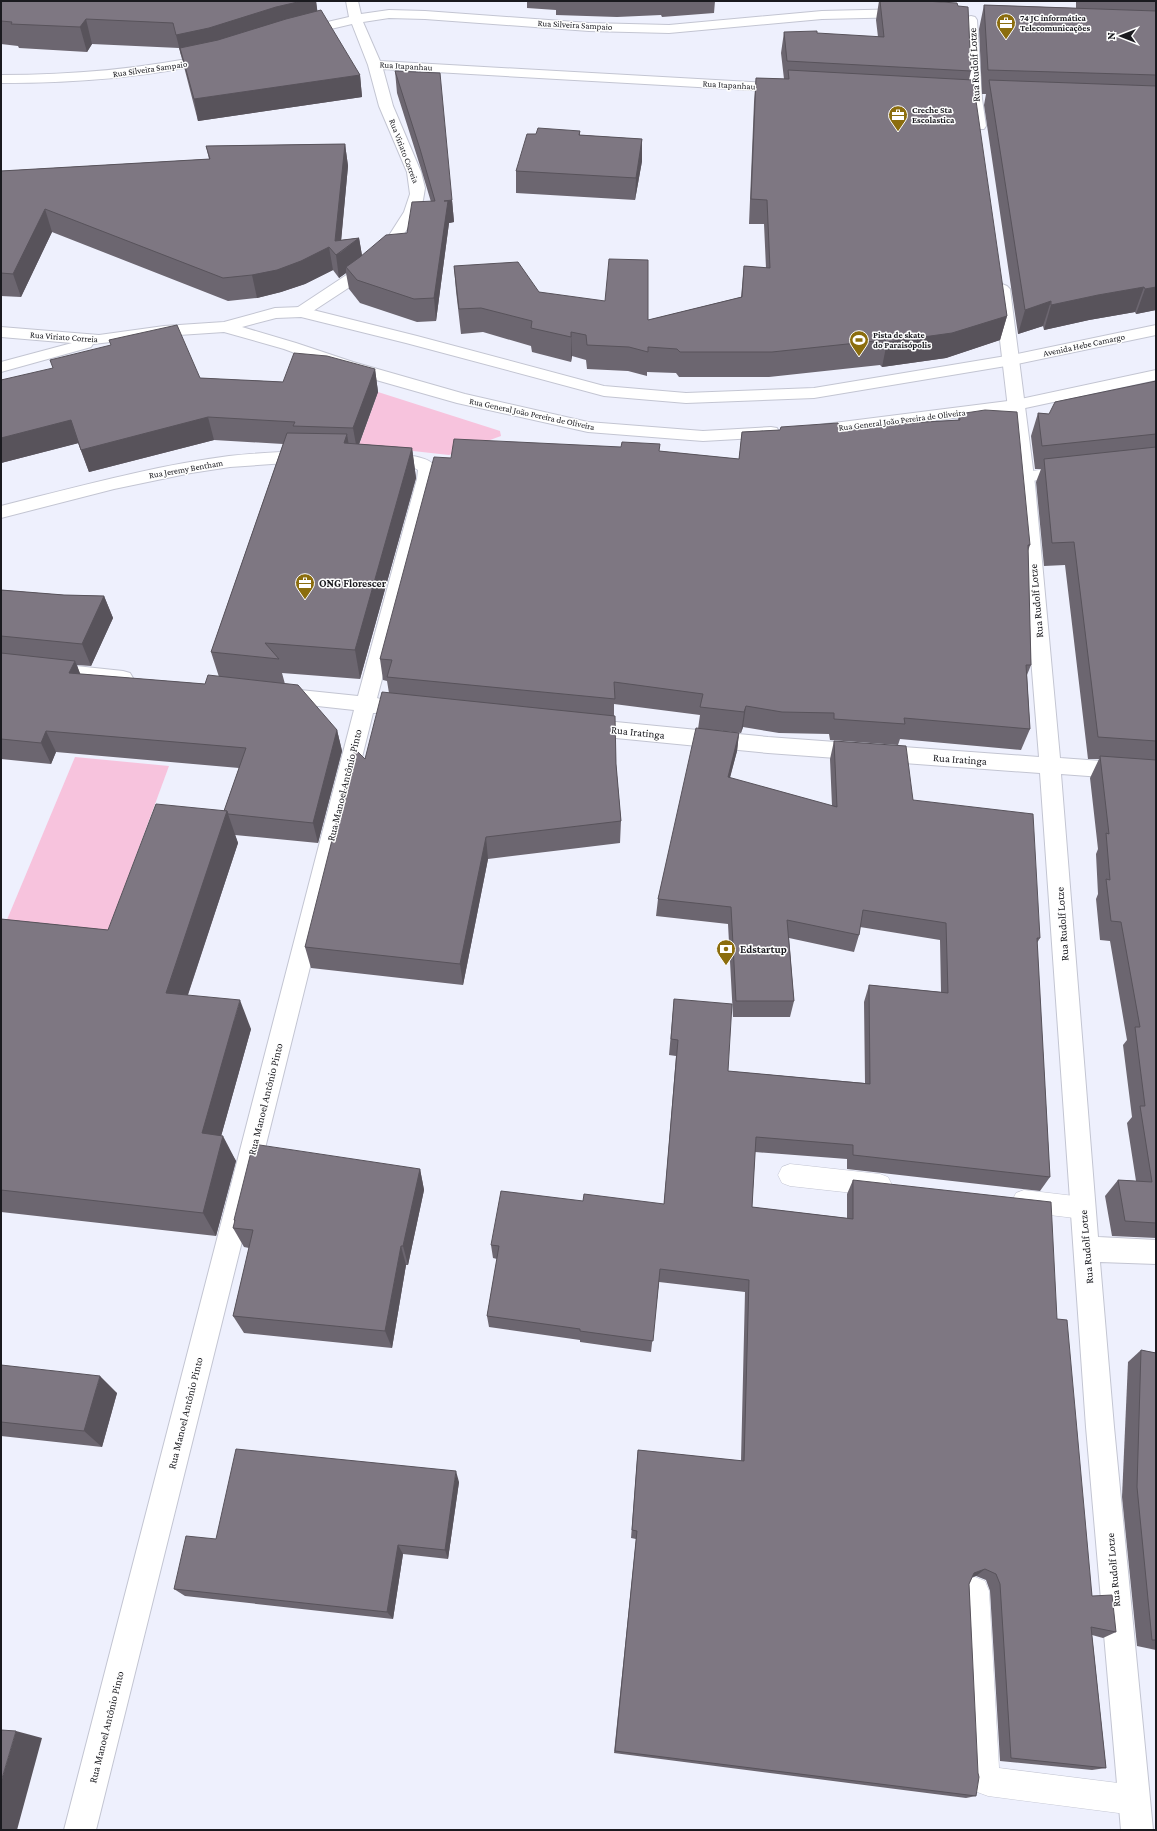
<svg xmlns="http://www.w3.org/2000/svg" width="1157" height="1831" font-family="'Crimson Pro',serif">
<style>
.green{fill:#f7c3dd}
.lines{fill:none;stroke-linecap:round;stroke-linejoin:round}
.lane-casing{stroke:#c3c5d2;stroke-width:1}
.street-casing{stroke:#c3c5d2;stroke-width:2}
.primary-casing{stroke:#c3c5d2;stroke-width:2}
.lane{fill:#fff;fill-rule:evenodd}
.street{fill:#fff;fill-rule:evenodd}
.primary{fill:#fff;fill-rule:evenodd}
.wall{fill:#6c6670}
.shaded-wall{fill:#58535b}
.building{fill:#7e7782;stroke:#58535b}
.labels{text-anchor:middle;stroke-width:3;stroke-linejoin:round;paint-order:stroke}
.far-poi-label{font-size:9px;font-weight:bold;fill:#1a1a1f;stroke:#fefefe;text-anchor:start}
.far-street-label{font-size:9px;fill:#1a1a1f;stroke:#fefefe}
.street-label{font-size:11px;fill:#1a1a1f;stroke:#fefefe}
.poi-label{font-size:11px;font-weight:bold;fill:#1a1a1f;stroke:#fefefe;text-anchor:start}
</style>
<rect width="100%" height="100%" fill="#eef0fd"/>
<g class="green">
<path d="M378,392L497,430L500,431L501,436L449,455L359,445Z"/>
<path d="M75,757L169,766L101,951L1,934Z"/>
</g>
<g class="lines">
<g class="lane-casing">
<g id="lane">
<path d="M1068,466L1074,467L1076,471L1074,475L1025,482L1019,481L1017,477L1019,473L1025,472Z"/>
<path d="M790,1164L880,1174L888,1177L892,1185L888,1193L880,1196L790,1186L782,1183L778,1175L782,1167Z"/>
<path d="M1024,1190L1083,1197L1091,1200L1095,1208L1091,1216L1083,1219L1024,1212L1016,1209L1012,1201L1016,1193Z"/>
<path d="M975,1577L985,1581L989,1591L999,1768L1134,1785L1145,1789L1149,1800L1145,1811L1134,1815L988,1796L977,1792L969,1775L961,1591L965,1581Z"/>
</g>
</g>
<g class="street-casing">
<g id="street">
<path d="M346,1H358L361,14L389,10L425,11L589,23L669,25L822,11L907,9L911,10L913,13L911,16L907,17L822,19L669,33L589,31L425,19L389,18L363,22L380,61L785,84L790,85L792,88L790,91L785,92L383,69L393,106L421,172L425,188L423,200L418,212L391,254L362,279L307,315L301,317L295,315L293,312L295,309L351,272L381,248L404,212L410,194L407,172L379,106L368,65L352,24L301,36L297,35L295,32L297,29L349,17Z"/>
<path d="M971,16L975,17L977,20L982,99L986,126L984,129H974L972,126L968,99L965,20L967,17Z"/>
<path d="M212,54L217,55L218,58L217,61C146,78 73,83 1,83V75C72,75 142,69 212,54Z"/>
<path d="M1002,284L1007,286L1010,289L1035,485L1060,758L1156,765V781L1061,774L1098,1237L1156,1240V1264L1100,1262L1114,1427L1153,1830H1121L1086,1427L1040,773L768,753L585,735L578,732L575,727L578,722L585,719L768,737L1039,757L1017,485L994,289L997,286Z"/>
<path d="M308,451L314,453L317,457L314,461L230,467L191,473L114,489L1,518V506C77,487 152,466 229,456C255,453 282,452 308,451Z"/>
<path d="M384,453C396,455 429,454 435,467C436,470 435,475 435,479L377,698L387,701L390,706L387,711L380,713H373L96,1830H64L354,710L281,702L274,700L271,695L274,690L281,688L358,696L417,479L418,470L413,467L378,463L375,459L378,455Z"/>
<path d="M1,658L123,671L130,673L133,678L130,683L123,685L1,672Z"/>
</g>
</g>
<g class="primary-casing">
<g id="primary">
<path d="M301,307L417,336L604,386L686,393L814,388L1012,355L1156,325V335L1012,365L814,398L686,403L604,396L406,343L301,317L276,318L242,327L296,343L353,362L465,394L588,422L703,431L771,427L777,428L779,432L777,436L771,437L703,441L588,432L457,403L341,370L284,349L224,332L164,336L93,344L91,347L1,372V362L72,343L1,337V327L99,335L164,326L224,322L275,308Z"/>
<path d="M1156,370V380L1016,410L826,434L820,433L818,429L820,425L826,424L1016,400Z"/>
</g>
</g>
<use href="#lane" class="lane"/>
<use href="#street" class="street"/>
<use href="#primary" class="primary"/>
</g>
<g class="wall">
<path d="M1,1H316L317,11L360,75L362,97L198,121L182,59L179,48L92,44L87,52L19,48L18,46L1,44Z"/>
<path d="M527,1H715L714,13L662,17L661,15L617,17L556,15V10L527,8Z"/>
<path d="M879,1H925L971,71L969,80L1007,316L1000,340L946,358L882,367L880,365L769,377H679L676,373L647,372V376L628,371L587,369L586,360L572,356L571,362L532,352L531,346L483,332L461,334L456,291L454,266L539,292L648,320L741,297L744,266L766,268L764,224H749L754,102L756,78L784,79L781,53L784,32L878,37L876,20Z"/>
<path d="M1076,1H1156V310L1136,314L1135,312L1089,320L1044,330L1043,326L1018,334L984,105L986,94H982L979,29L984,5L1076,8Z"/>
<path d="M395,71L452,200L454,222L449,223L436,321L417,322L360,303L349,289L346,273L339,278L333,270L305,284L281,292L257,298L228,301L52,232L21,297L1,296V171L209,159L206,146L345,144L348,166L341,240L359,238L362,256L407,233L431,202L422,172L397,93Z"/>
<path d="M580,131V135L642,139V161L635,200L516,193V171L536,134Z"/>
<path d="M375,369L378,392L359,444L412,448L416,478L360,679L282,673L285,684L337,730L342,751L318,843L235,835L238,843L188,995L251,1029L221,1136L236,1161L216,1236L1,1212V919L108,930L224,811L239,768L56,752L51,764L1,759V590L64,595L104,596L113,618L91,666L77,665L80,674L205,684L219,677L211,652L283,444L214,440L89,472L78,443L1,463V380L200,378L283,382Z"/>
<path d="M1156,381V1238L1112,1236L1105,1196L1118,1180L1136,1181L1127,1123L1132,1117L1123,1045L1127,1040L1110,941L1100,940L1096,899L1098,894L1096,854L1098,849L1090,778L1099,759H1088L1065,565L1044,566L1036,482L1041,469H1035L1031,436L1038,413L1049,414Z"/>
<path d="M959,414L1030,545L1028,551L1031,665L1027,675L1030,729L1021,750L900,739L898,745L830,740L829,734L779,733L743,727L741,733L706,729L739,733L737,751L730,778L832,806L830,759L834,741L913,800L1040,938L1037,943L1050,1177L1040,1191L847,1169V1159L755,1152L752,1207L847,1218V1194L853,1180L1057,1319L1092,1596L1116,1632L1103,1638L1092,1635L1106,1768L1092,1770L1000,1761L990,1591L986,1580L976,1576L972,1577L969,1584L976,1796L966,1798L614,1753L636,1539L631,1538L637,1460L638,1450L741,1461L745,1292L659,1282L651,1352L580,1342V1340L489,1327L487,1316L497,1259L493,1258L491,1245L583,1201L664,1204L676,1056L669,1055L674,999L728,1071L865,1083L864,1002L869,985L941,992L940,940L860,927L859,935L854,952L789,938L794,1001L790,1017H733L728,924L656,916L658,899L698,729L700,715L614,704V716L616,764L621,821L620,843L488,859L463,985L311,968L305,947L365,759L389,693L387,681L383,680L380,659L451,458L659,451L739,459L742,432L958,420Z"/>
<path d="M420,1169L424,1190L408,1265H406L392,1348L244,1333L233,1316L249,1248L244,1247L233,1228L235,1222L234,1220Z"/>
<path d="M1141,1350L1156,1353V1650L1137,1646L1122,1497L1128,1362Z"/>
<path d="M1,1365L117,1393L102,1447L1,1436Z"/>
<path d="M459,1482L448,1559L403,1554L393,1619L185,1596L174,1589L216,1539Z"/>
</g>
<g class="shaded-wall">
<path d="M302,1H316L319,22L180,48L182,59L176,35L276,7Z"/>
<path d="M86,19L92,44L87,52L80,27Z"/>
<path d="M360,75L362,97L198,121L194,99Z"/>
<path d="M642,139V161L635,200L636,178Z"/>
<path d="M345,144L348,166L340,253L359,238L363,261L346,267V273L339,278L336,255L335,241Z"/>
<path d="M452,200L454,222L449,223L436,321L434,298L444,201Z"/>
<path d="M45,209L52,232L21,297L13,274Z"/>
<path d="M329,247L333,270L305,284L281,292L257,298L252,275Z"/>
<path d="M1144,287L1135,312L1089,320L1044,330L1051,305L1098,295Z"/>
<path d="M1156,287V310L1136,314L1145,289Z"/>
<path d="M1051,301L1043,326L1018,334L1025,310Z"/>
<path d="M1007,316L1000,340L946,358L882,367L887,342Z"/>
<path d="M571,332L572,356L571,362Z"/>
<path d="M375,369L378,392L357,450L353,428Z"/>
<path d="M208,417L214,440L89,472L81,450Z"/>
<path d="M71,420L79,443L1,463V438Z"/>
<path d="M347,434L352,464L344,443Z"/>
<path d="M412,448L416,478L360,679L355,650Z"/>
<path d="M104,596L113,618L91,666L82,644Z"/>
<path d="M75,661L84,683L69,673Z"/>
<path d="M746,706L743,727L741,733L744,712Z"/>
<path d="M337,730L342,751L318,843L313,823Z"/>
<path d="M46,731L56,752L51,764L41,743Z"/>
<path d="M739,733L737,751L725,795L728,777Z"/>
<path d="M227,811L238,843L179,1021L166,993Z"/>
<path d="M486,837L488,859L463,985L460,964Z"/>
<path d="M240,1000L251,1029L215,1158L202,1133Z"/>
<path d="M223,1136L236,1161L216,1236L203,1213Z"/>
<path d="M420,1169L424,1190L408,1265L403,1246Z"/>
<path d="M401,1246L406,1265L392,1348L385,1331Z"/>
<path d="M100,1376L117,1393L102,1447L84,1431Z"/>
<path d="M456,1471L459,1482L448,1559L445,1550Z"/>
<path d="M398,1545L403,1554L393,1619L387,1612Z"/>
<path d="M985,1569L976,1576L964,1580L974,1573Z"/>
<path d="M16,1731L42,1738L17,1830H1V1782Z"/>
</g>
<g class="building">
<path d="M1,1H302L276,7L209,28L176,35L173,23L86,19L80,27L11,24L12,22L1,21Z"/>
<path d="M880,1H925L957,3L958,6L968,7L971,71L787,61L784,32L817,31V33L884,37Z"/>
<path d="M984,5L1156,11V75L988,70Z"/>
<path d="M321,10L360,75L194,99L180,48L218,40L286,19Z"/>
<path d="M788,70L973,80L1007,316L952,333L887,342L885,340L772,352H680L677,349L648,347V352L629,347L587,345L586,335L571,332V337L531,328L532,321L481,308L459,309L454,266L518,262L539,292L605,301L609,259L648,260V320L742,297L744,266L770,268L767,200L751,199L756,78L789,79Z"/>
<path d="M395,71L440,73L452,200L444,201H448L434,298L414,299L357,280L346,267L360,257L386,235L407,233L412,202L435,201L420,149Z"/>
<path d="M989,80L1156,86V287L1145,289L1144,287L1098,295L1051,305V301L1025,310Z"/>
<path d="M538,128L580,131L579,135L642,139L636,178L516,171L527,134H536Z"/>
<path d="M345,144L335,241L359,238L336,255L329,247L301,261L277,270L252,275L223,278L45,209L13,274L1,273V171L210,159L206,146Z"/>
<path d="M177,325L200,378L283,382L294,353L327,356L375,369L353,428L293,426L295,422L208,417L81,450L71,420L1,438V380L53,368L50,360L111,345L109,340Z"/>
<path d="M1156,381V434L1042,446L1038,413L1049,414L1055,402Z"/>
<path d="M985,410L1017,412L1030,545H1028L1031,665H1026L1030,729L904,718L905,724L834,719V713L782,712L746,706L744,712L700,707L703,694L614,682L615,699L387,677L392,660L380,659L434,457L451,458L454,439L621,447L622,442L660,444L659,451L739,459L742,432L780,430L781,427L838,423L839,427L960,420L959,414Z"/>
<path d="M287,433L347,434L344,443L412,448L355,650L265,643L279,659L211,652Z"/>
<path d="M1156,447V741L1098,737L1074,542L1052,543L1044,459Z"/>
<path d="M1,590L64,595L104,596L82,644L1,636Z"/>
<path d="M1,653L75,661L69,673L205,684L208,675L298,685L337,730L313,823L228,814L227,811H224L246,748L46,731L41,743L1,739Z"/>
<path d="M382,692L615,716L616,764L621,821L486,837L460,964L305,947L355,749L365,759Z"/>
<path d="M696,728L739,733L728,777L837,807L834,741L906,746L913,800L1033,814L1040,938H1037L1050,1177L853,1155V1145L756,1137L752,1207L853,1219V1180L1051,1202L1057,1319L1067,1320L1092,1596L1112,1595L1116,1632L1091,1627L1106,1768L1011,1758L1000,1584L996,1574L985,1569L974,1573L969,1584L978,1773L979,1777L976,1796L615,1751L637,1531L632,1530L638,1450L744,1461L749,1280L660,1269L653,1341L580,1331V1329L487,1316L499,1246L491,1245L501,1191L583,1201L584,1194L664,1204L678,1040L671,1039L674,999L732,1004L728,1071L870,1084L869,985L948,993L946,923L863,910L859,935L787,920L794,1001H736L731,907L658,899Z"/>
<path d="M1100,756L1156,760V1223L1125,1221L1118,1180L1152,1182L1140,1106H1145L1135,1027H1140L1121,922L1111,921L1106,879L1110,880L1106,833L1109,834Z"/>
<path d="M156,804L227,811L166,993L240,1000L202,1133L223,1136L203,1213L1,1190V919L108,930Z"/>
<path d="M253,1144L420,1169L403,1246H401L385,1331L233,1316L253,1230L233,1228L235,1220H234Z"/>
<path d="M1141,1350L1156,1353V1640H1152L1137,1487Z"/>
<path d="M1,1365L100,1376L84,1431L1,1422Z"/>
<path d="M236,1449L456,1471L445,1550L398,1545L387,1612L174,1589L186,1536L216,1539Z"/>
<path d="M1,1730L16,1731L1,1782Z"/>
</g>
<defs>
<g id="office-pin" transform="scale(1)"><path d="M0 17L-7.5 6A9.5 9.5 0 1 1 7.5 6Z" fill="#8b6d0e" stroke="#fefefe"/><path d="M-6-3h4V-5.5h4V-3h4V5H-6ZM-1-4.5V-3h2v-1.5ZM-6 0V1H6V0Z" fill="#fff"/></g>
<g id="stadium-pin" transform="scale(1)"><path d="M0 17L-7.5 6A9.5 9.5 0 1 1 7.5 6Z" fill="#8b6d0e" stroke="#fefefe"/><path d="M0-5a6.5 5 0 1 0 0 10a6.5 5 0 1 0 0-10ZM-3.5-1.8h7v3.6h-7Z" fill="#fff"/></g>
<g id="bank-pin" transform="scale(1)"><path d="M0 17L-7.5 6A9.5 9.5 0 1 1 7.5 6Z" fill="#8b6d0e" stroke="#fefefe"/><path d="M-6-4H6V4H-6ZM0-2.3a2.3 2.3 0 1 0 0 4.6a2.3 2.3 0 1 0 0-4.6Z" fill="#fff"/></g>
</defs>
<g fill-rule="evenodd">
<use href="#office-pin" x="1006" y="23"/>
<use href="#office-pin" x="898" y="115"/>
<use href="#stadium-pin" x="859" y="340"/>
<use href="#office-pin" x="305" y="583"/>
<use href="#bank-pin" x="726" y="949"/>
</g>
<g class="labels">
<g class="far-poi-label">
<text x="1020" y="21">74 JC informática<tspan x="1020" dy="10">Telecomunicações</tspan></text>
<text x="912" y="113">Creche Sta<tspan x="912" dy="10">Escolastica</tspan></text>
<text x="873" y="338">Pista de skate<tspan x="873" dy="10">do Paraisópolis</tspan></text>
</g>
<g class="far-street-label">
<text transform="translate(575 25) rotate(3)" y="3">Rua Silveira Sampaio</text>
<text transform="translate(406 66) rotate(3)" y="3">Rua Itapanhau</text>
<text transform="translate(150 69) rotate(-8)" y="3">Rua Silveira Sampaio</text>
<text transform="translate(729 85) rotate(3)" y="3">Rua Itapanhau</text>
<text transform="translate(404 151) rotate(69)" y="3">Rua Viriato Correia</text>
<text transform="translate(64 337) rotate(4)" y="3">Rua Viriato Correia</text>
<text transform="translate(1084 345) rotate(-12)" y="3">Avenida Hebe Camargo</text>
<text transform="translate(532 414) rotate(12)" y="3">Rua General João Pereira de Oliveira</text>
<text transform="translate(902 420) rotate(-7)" y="3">Rua General João Pereira de Oliveira</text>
<text transform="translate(186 469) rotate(-10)" y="3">Rua Jeremy Bentham</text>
</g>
<g class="street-label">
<text transform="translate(974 65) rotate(-93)" y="4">Rua Rudolf Lotze</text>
<text transform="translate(1036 601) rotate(-95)" y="4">Rua Rudolf Lotze</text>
<text transform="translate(638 732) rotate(6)" y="4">Rua Iratinga</text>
<text transform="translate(960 759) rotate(4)" y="4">Rua Iratinga</text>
<text transform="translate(344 785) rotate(-76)" y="4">Rua Manoel Antônio Pinto</text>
<text transform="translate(1062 924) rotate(-94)" y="4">Rua Rudolf Lotze</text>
<text transform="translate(265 1099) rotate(-76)" y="4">Rua Manoel Antônio Pinto</text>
<text transform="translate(1086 1247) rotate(-95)" y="4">Rua Rudolf Lotze</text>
<text transform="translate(185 1413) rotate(-76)" y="4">Rua Manoel Antônio Pinto</text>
<text transform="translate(1113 1570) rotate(-95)" y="4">Rua Rudolf Lotze</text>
<text transform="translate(106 1727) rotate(-76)" y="4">Rua Manoel Antônio Pinto</text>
</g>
<g class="poi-label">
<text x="319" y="587">ONG Florescer</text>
<text x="740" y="953">Edstartup</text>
</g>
</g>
<rect width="1157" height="1831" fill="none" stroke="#1a1a1f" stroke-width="4"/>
<g transform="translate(1121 36) rotate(270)" stroke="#fefefe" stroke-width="3" paint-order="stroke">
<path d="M0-3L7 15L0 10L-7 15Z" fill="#1a1a1f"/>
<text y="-6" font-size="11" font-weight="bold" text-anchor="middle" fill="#1a1a1f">N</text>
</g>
</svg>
